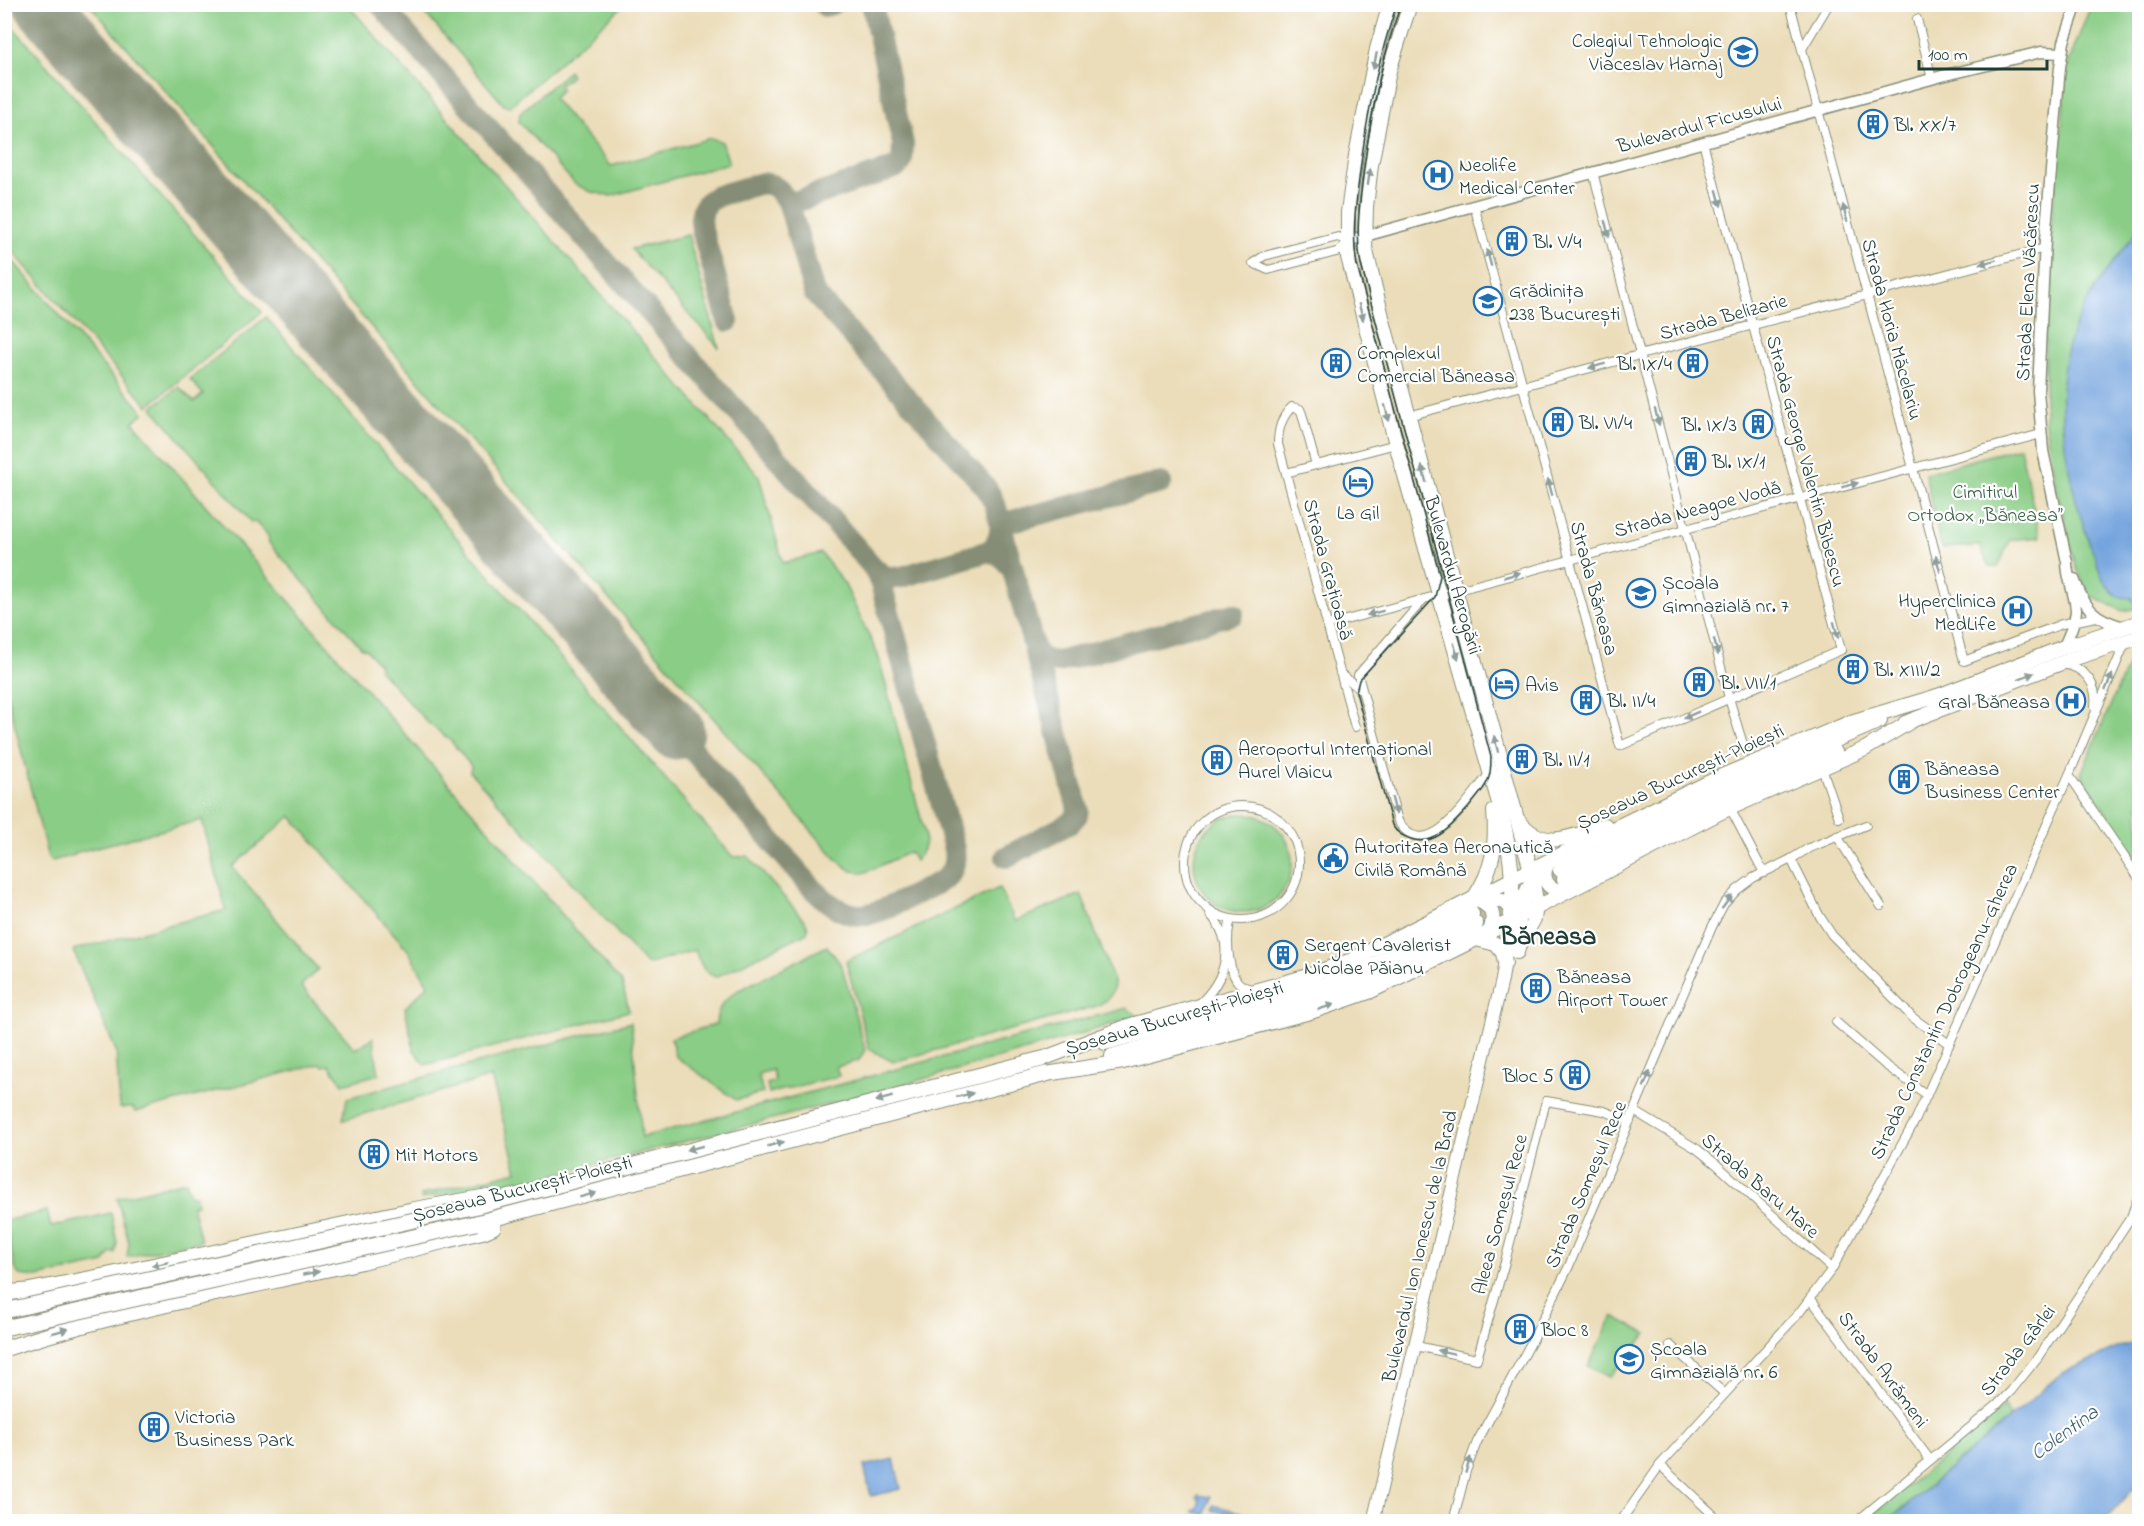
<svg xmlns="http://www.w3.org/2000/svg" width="2144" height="1526" font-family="'Indie Flower',sans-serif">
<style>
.green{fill:#8acd86;stroke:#54855d;stroke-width:1.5}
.water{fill:#74a4de;stroke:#4a7089;stroke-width:1.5}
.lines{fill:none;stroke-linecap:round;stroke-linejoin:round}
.taxiway{stroke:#858d76;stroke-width:22}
.runway{stroke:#858d76;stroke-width:57}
.primary-tunnel{stroke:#c2bd9e;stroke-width:14;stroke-dasharray:14 7;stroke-linecap:butt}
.minor-casing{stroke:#858d76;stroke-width:10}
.tertiary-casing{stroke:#858d76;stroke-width:13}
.secondary-casing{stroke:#858d76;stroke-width:14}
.primary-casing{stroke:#858d76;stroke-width:16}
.trunk-casing{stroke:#858d76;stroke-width:17}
.minor{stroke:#fff;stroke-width:8}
.tertiary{stroke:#fff;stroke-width:10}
.secondary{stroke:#fff;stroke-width:12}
.primary{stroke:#fff;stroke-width:14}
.trunk{stroke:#fff;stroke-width:15}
.tram{stroke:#1f3d34;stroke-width:1.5}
.trunk-bridge-casing{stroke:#858d76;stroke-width:17;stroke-linecap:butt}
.trunk-bridge{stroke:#fff;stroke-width:15}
.oneway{fill:#8f9e9a}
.labels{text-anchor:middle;stroke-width:4.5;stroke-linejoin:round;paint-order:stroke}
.poi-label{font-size:20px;fill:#1f3d34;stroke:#fff;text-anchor:start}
.street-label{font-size:20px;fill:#1f3d34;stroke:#fff}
.park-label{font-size:20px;fill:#3a6148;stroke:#fff}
.water-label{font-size:21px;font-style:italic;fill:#3d6170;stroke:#fff}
.district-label{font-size:26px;font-weight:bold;fill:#1f3d34;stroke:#fff}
</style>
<rect width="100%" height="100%" fill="#fff"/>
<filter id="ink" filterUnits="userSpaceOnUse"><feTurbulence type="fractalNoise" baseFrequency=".0167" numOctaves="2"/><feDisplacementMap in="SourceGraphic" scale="12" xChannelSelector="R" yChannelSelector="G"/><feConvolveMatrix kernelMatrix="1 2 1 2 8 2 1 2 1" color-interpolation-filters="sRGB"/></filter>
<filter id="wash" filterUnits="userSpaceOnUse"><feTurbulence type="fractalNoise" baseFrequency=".008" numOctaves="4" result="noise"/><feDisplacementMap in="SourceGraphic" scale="24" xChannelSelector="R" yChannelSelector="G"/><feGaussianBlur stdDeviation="1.35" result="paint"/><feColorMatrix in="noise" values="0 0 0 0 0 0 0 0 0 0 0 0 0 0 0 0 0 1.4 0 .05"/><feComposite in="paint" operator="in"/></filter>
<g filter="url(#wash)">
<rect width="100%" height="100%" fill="#ebddb9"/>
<g class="green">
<path d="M90,5H348L759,476L783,563L821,553L845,585L878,655L925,834C926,845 922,854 915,861L910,852L864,873L852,871L838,861Z"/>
<path d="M418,5H624L509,107L504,105Z"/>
<path d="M2091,5H2139V229L2100,281L2071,336L2065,360L2062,389V425L2068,460L2077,501L2089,543L2138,608L2123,611L2088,595L2076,566L2055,483L2045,424V330L2052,217L2068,64Z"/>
<path d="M5,18L262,312L148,406L5,243Z"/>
<path d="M569,71L571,76L559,86L561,90L553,98L611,166L711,138L722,142L729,163L611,196L591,192L575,184L519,122L520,113Z"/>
<path d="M688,235L719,348L631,249Z"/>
<path d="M5,252L144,413L133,422L622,983L629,1011L425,1065L414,1050L405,1008L428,985L408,950L291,816L232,867L318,969L301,986L355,1049L373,1038L379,1074L343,1084L329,1065L324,1066L320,1064L135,1112L133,1108H120L116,1051L73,950L226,910L202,820L74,853L75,855L52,861L48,858L5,686Z"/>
<path d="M266,317L733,857L748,856L806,922L808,929L806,933L716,977C703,973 700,963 695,950L647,965L470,772L471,766L451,741L427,722L379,669V665L366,649L362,648L269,543L268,535L255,522H251L155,411L153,407L179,387L194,402L203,394L190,379Z"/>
<path d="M2020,447L2040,537L2010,540L1998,567H1989L1980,546L1941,548L1925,473Z"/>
<path d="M2139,646V862L2081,774L2135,648Z"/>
<circle cx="1243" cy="863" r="49"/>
<path d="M999,888L1015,921L1081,894L1114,982C1114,995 1108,1000 1097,1006L893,1062L869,1049L846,961Z"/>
<path d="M827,946L842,966L865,1050L859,1060L836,1067L839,1076L769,1093L767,1084L775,1081L772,1070L758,1074L763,1093L736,1100L675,1056L671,1038L716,1024C717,1007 724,1000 737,991Z"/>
<path d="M1127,1008L1138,1016C938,1080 733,1128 531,1181L471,1189L422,1199L421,1195L517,1171L491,1077L343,1120L347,1098L631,1022L642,1137Z"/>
<path d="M186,1181L190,1196L196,1195L197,1204L192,1205L201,1241L127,1257L129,1243L117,1198Z"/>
<path d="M47,1211L51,1227L111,1213L117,1243L115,1253H111L104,1263L96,1265L37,1277L19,1275L15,1268L5,1221Z"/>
<path d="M1613,1316L1647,1334L1609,1377L1588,1366Z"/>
<path d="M2005,1406L2010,1417L1888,1521H1865Z"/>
</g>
<g class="water">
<path d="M2139,229H2140L2139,612L2132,598L2118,597C2114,593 2109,589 2106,584C2100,576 2097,564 2094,554C2070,496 2049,398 2071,336C2085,297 2113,262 2139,229Z"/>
<path d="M2139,1341V1483L2104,1521H1889L2062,1373L2117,1348Z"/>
<path d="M894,1459L901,1489L871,1496L864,1466Z"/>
<path d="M1198,1495L1210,1497L1205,1515L1193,1512L1194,1509L1197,1510L1200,1499L1197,1498Z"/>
<path d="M1213,1505L1243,1513L1242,1518L1212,1510Z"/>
</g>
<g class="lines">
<g class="taxiway">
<path d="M380,4L874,568L881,584L954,849C956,864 953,874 940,882C921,891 881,914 863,915C843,916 827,902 814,890L676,731"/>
<path d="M957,4H958"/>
<path d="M825,6L832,4"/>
<path d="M789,204L889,170L897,167L902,161L903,144L872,4"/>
<path d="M728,321L702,230L701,219L703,209L708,202L717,196L762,183L772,185L779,190L789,204L814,293L987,489L995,504L1078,809L1077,815L1070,823L1006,857"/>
<path d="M874,568L886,577L898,578L989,551"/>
<path d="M1012,569L1003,557L989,551C998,544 1001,536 1000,524L1161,483"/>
<path d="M1035,652L1045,660L1058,662L1233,614"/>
</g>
<path class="runway" d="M42,4L676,731"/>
</g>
</g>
<g filter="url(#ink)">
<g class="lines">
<g class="primary-tunnel">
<path d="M1472,914L1560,870"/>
<path d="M1476,924L1560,881"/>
</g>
<g class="minor-casing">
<g id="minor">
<path d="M1790,4L1964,661L2062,624L2096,617"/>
<path d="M1917,19L1932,79"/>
<path d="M1802,49L1829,4"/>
<path d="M1593,172L1729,698L1745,751"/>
<path d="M1474,205L1620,746L1841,650L1703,142"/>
<path d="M1338,237L1347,241L1340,251L1268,270L1253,263L1264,256Z"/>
<path d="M1408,416L2045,248"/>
<path d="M1316,465L1302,414L1300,409L1292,407C1281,417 1278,430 1278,444L1355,727"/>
<path d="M1286,473L1396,444"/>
<path d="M1423,600L1358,675L1398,821C1427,869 1472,794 1490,773"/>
<path d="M1327,625L2041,434"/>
<path d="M2062,664C2085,667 2098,684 2095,707"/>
<path d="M1340,673L1362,691"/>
<path d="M1822,768L1839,818"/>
<path d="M2069,775L2140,880"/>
<circle cx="1242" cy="863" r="57"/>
<path d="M1730,808L1764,873"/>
<path d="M1837,836L1881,906"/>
<path d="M1791,859L1819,915L1832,935L1912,1017L1949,1044"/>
<path d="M1231,919C1226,935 1227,967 1237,981C1241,986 1247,988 1253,990"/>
<path d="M1198,1005C1226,980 1237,943 1210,914"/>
<path d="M1836,1022L1884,1064L1927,1095"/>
<path d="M1634,1111L1697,1149L1716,1164L1832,1269"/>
<path d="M1811,1299L1930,1460"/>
<path d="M1670,1345L1724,1393"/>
<path d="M1416,1346L1477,1359L1505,1262L1546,1101L1604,1111L1630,1121"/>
<path d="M1660,1465L1721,1522"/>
<path d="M1374,1517L1393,1522"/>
<path d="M1453,1522L1466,1471L1477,1442L1533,1339L1569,1266L1658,1053L1712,927L1724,904L1737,890L1753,878L1791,859L1809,848L1866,825"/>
<path d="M1620,1522L1660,1465L1799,1313L1832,1269L1916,1119L2069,775L2126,641"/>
<path d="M1856,1522L1997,1405L2011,1391L2038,1357L2131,1217L2140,1192"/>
</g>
</g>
<g class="tertiary-casing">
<g id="tertiary">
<path d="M1347,241L1942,76L2041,52L2062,53"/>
<path d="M2074,579C2085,608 2093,619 2124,627"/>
<path d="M2064,647C2068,636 2076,622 2076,610C2075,594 2067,579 2067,562L2043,451L2038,391L2045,240L2060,67L2064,42L2077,4"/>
</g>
</g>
<g class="secondary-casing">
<g id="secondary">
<path d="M1518,950L1535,919L1537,907"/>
<path d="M1373,1522L1502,980L1510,925"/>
</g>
</g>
<g class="primary-casing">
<g id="primary">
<path d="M1390,4L1377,49L1356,155L1348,212V257L1396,444L1501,810C1509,847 1516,883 1510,921"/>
<path d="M1410,4L1389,71L1371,165L1366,207L1365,247L1382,317L1531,871L1537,907"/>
<path d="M1930,699L2064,647L2140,622"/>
<path d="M1905,723L2069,660L2140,637"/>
<path d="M1519,821C1545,853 1572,836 1605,825"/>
<path d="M1549,861C1539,877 1546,889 1564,892"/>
<path d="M1560,870L1725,788L1880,721"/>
<path d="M1564,879L1730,797L1835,752"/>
<path d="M1474,898C1493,870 1497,844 1494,811"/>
<path d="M1478,899C1516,894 1525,921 1517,952"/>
<path d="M1475,900C1492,904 1496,916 1490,931"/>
<path d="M1508,933L1533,878"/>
<path d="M1476,939L1496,944L1503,953L1505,963"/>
<path d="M1105,1043L1325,984L1375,964L1472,914"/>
<path d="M1112,1056L1329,994L1378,974L1476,924"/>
<path d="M1042,1059L1131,1025L1301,978L1352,960L1590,840L1722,776L1854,721L1938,696"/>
<path d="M1046,1074L1123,1062L1314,1011L1369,992L1476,939L1721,812L1865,749L1913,720"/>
</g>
</g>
<g class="trunk-casing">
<g id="trunk">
<path d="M473,1207L1042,1059"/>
<path d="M476,1223L1046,1074"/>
<path d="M4,1293L27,1291L109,1275L412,1210L485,1197"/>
<path d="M4,1349C110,1314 219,1293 328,1269C380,1258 432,1244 484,1231L493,1227"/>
</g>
</g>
<use href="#minor" class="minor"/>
<use href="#tertiary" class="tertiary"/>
<use href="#secondary" class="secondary"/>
<use href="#primary" class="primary"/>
<use href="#trunk" class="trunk"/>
<path class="tram" d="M1397,4C1377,61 1366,120 1359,179C1355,208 1352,237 1357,266L1440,576L1435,597L1359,680L1356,692L1392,825C1397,833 1402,836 1411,839C1436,847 1454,823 1469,807C1476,798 1484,790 1488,780C1491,773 1491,765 1491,757L1361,265C1355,233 1360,201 1364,169C1371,114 1382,57 1401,4"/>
<g class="trunk-bridge-casing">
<g id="trunk-bridge">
<path d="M4,1311L473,1207"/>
<path d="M4,1328L476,1223"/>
</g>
</g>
<use href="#trunk-bridge" class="trunk-bridge"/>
</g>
<defs><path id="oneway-solid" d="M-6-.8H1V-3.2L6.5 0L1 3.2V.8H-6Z" transform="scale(1.5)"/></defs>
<g class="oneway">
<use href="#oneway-solid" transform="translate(1375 61) rotate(102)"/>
<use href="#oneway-solid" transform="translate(1369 177) rotate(-82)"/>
<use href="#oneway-solid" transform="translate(1719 198) rotate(75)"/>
<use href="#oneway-solid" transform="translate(1845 213) rotate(-105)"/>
<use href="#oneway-solid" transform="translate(1607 229) rotate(75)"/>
<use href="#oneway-solid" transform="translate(1489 258) rotate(-105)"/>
<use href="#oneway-solid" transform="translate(1988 262) rotate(165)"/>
<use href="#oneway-solid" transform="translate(1361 312) rotate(75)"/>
<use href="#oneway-solid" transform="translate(1597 366) rotate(165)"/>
<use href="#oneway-solid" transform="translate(1387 413) rotate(75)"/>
<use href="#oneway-solid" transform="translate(1657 417) rotate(75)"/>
<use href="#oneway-solid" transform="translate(1424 474) rotate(-105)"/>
<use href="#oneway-solid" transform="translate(1850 485) rotate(-15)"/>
<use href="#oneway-solid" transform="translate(1550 487) rotate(-105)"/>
<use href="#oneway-solid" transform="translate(1938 564) rotate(-105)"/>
<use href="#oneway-solid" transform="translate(1512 575) rotate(-16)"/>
<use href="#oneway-solid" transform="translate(1375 613) rotate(165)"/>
<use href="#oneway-solid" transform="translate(1836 630) rotate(75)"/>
<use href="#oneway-solid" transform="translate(1716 647) rotate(76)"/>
<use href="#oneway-solid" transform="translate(1456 651) rotate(74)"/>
<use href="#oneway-solid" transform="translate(2026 676) rotate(-21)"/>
<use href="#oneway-solid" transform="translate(2109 682) rotate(-66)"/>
<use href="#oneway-solid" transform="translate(1691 715) rotate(156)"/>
<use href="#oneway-solid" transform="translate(1496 744) rotate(-104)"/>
<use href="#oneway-solid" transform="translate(1394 806) rotate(75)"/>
<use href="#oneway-solid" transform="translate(1727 902) rotate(-53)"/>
<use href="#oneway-solid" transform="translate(1326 1007) rotate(-18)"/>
<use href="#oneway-solid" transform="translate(1647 1079) rotate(-68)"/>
<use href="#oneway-solid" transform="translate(965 1095) rotate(-14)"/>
<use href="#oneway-solid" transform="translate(884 1099) rotate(165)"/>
<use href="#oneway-solid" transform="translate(776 1144) rotate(-15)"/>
<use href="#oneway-solid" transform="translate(695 1148) rotate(165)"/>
<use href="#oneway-solid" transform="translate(588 1195) rotate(-15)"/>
<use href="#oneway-solid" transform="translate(160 1264) rotate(168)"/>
<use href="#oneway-solid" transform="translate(311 1273) rotate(-11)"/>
<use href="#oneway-solid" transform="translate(60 1331) rotate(-15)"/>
<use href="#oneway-solid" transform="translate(1446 1352) rotate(-168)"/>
<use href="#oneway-solid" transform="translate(1468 1465) rotate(-72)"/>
</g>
</g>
<defs>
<g id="school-ring" transform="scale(1.5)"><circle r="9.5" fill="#fff" stroke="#1f6fb2" stroke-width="1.5"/><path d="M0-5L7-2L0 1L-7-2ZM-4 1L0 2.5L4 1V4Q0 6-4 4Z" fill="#1f6fb2"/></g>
<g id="building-ring" transform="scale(1.5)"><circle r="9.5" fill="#fff" stroke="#1f6fb2" stroke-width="1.5"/><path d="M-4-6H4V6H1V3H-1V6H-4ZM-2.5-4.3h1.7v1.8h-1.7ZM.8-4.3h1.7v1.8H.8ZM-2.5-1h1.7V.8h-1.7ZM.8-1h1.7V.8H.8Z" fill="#1f6fb2"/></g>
<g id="hospital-ring" transform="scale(1.5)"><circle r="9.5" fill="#fff" stroke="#1f6fb2" stroke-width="1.5"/><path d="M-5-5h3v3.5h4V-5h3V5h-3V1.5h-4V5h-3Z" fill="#1f6fb2"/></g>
<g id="hotel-ring" transform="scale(1.5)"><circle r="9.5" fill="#fff" stroke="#1f6fb2" stroke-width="1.5"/><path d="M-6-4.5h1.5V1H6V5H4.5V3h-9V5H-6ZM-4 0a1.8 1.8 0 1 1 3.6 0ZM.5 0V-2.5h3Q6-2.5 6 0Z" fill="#1f6fb2"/></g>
<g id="civic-ring" transform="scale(1.5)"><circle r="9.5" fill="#fff" stroke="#1f6fb2" stroke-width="1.5"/><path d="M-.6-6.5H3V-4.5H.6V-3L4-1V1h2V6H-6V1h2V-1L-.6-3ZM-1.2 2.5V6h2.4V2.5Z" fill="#1f6fb2"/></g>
</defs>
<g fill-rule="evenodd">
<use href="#school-ring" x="1743" y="52"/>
<use href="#building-ring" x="1873" y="124"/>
<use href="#hospital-ring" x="1438" y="175"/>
<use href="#building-ring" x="1512" y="241"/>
<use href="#school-ring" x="1488" y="301"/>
<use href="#building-ring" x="1336" y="363"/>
<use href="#building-ring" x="1693" y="363"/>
<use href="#building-ring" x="1558" y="422"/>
<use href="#building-ring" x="1758" y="424"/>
<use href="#building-ring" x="1691" y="461"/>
<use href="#hotel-ring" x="1358" y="482"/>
<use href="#school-ring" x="1641" y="593"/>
<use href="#hospital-ring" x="2017" y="611"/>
<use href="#building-ring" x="1853" y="669"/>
<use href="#building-ring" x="1699" y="682"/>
<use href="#hotel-ring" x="1504" y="684"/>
<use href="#building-ring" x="1586" y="700"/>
<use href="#hospital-ring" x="2071" y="701"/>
<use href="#building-ring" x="1522" y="759"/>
<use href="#building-ring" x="1217" y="760"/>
<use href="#building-ring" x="1904" y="779"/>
<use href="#civic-ring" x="1333" y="858"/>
<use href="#building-ring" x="1283" y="955"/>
<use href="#building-ring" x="1536" y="988"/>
<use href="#building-ring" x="1575" y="1075"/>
<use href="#building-ring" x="374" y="1154"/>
<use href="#building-ring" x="1520" y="1329"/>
<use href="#school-ring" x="1629" y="1359"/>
<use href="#building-ring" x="154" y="1427"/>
</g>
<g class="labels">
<g class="poi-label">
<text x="1722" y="47" text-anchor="end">Colegiul Tehnologic<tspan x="1722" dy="23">Viaceslav Harnaj</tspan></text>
<text x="1894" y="131">Bl. XX/7</text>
<text x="1459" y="171">Neolife<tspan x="1459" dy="23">Medical Center</tspan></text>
<text x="1533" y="248">Bl. V/4</text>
<text x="1509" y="297">Grădinița<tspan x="1509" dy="23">238 București</tspan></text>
<text x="1357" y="359">Complexul<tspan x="1357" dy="23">Comercial Băneasa</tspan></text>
<text x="1672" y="370" text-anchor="end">Bl. IX/4</text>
<text x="1579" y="429">Bl. VI/4</text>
<text x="1737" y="431" text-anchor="end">Bl. IX/3</text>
<text x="1712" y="468">Bl. IX/1</text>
<text x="1358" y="519" text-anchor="middle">La Gil</text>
<text x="1662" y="589">Școala<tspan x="1662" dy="23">Gimnazială nr. 7</tspan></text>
<text x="1996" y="607" text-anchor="end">Hyperclinica<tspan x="1996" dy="23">MedLife</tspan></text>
<text x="1874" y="676">Bl. XIII/2</text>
<text x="1720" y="689">Bl. VII/1</text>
<text x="1525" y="691">Avis</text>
<text x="1607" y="707">Bl. II/4</text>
<text x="2050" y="708" text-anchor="end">Gral Băneasa</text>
<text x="1238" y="755">Aeroportul Internațional<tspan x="1238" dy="23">Aurel Vlaicu</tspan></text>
<text x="1543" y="766">Bl. II/1</text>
<text x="1925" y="775">Băneasa<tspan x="1925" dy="23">Business Center</tspan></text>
<text x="1354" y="853">Autoritatea Aeronautică<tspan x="1354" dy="23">Civilă Română</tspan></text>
<text x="1304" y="951">Sergent Cavalerist<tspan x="1304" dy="23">Nicolae Păianu</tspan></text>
<text x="1557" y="983">Băneasa<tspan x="1557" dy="23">Airport Tower</tspan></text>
<text x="1554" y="1082" text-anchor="end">Bloc 5</text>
<text x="395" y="1161">Mit Motors</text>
<text x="1541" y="1336">Bloc 8</text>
<text x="1650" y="1355">Școala<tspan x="1650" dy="23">Gimnazială nr. 6</tspan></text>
<text x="175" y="1423">Victoria<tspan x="175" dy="23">Business Park</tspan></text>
</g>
<g class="street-label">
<text transform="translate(1699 124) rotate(-15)" y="7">Bulevardul Ficusului</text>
<text transform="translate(2027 282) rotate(-87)" y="7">Strada Elena Văcărescu</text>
<text transform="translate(1723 316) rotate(-15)" y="7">Strada Belizarie</text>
<text transform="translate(1893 329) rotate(75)" y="7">Strada Horia Măcelariu</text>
<text transform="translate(1807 461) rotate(75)" y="7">Strada George Valentin Bibescu</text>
<text transform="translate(1697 508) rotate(-15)" y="7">Strada Neagoe Vodă</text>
<text transform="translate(1329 569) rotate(75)" y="7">Strada Grațioasă</text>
<text transform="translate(1454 575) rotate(74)" y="7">Bulevardul Aerogării</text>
<text transform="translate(1595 588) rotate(75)" y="7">Strada Băneasa</text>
<text transform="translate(1680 776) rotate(-25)" y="7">Șoseaua București-Ploiești</text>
<text transform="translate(1943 1011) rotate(-65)" y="7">Strada Constantin Dobrogeanu-Gherea</text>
<text transform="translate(1174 1017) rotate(-16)" y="7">Șoseaua București-Ploiești</text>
<text transform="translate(1585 1184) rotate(-67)" y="7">Strada Someșul Rece</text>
<text transform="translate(1761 1185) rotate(41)" y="7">Strada Baru Mare</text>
<text transform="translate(522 1188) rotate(-14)" y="7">Șoseaua București-Ploiești</text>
<text transform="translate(1499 1214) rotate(-75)" y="7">Aleea Someșul Rece</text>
<text transform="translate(1419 1246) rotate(-77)" y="7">Bulevardul Ion Ionescu de la Brad</text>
<text transform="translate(2017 1350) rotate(-52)" y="7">Strada Gârlei</text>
<text transform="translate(1884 1369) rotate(54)" y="7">Strada Avrămeni</text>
</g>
<g class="park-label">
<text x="1985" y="498">Cimitirul<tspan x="1985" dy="23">Ortodox „Băneasa”</tspan></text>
</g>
<g class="water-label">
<text transform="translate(2064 1432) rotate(-36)" y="7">Colentina</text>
</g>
<g class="district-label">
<text x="1548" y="944">Băneasa</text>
</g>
</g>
<rect width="2144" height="1526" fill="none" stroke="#fff" stroke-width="24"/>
<path d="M1919 60v9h128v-9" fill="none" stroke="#1f3d34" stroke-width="3"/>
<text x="1928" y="60" font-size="18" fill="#1f3d34" stroke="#ffffff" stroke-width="4.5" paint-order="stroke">100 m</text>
</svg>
